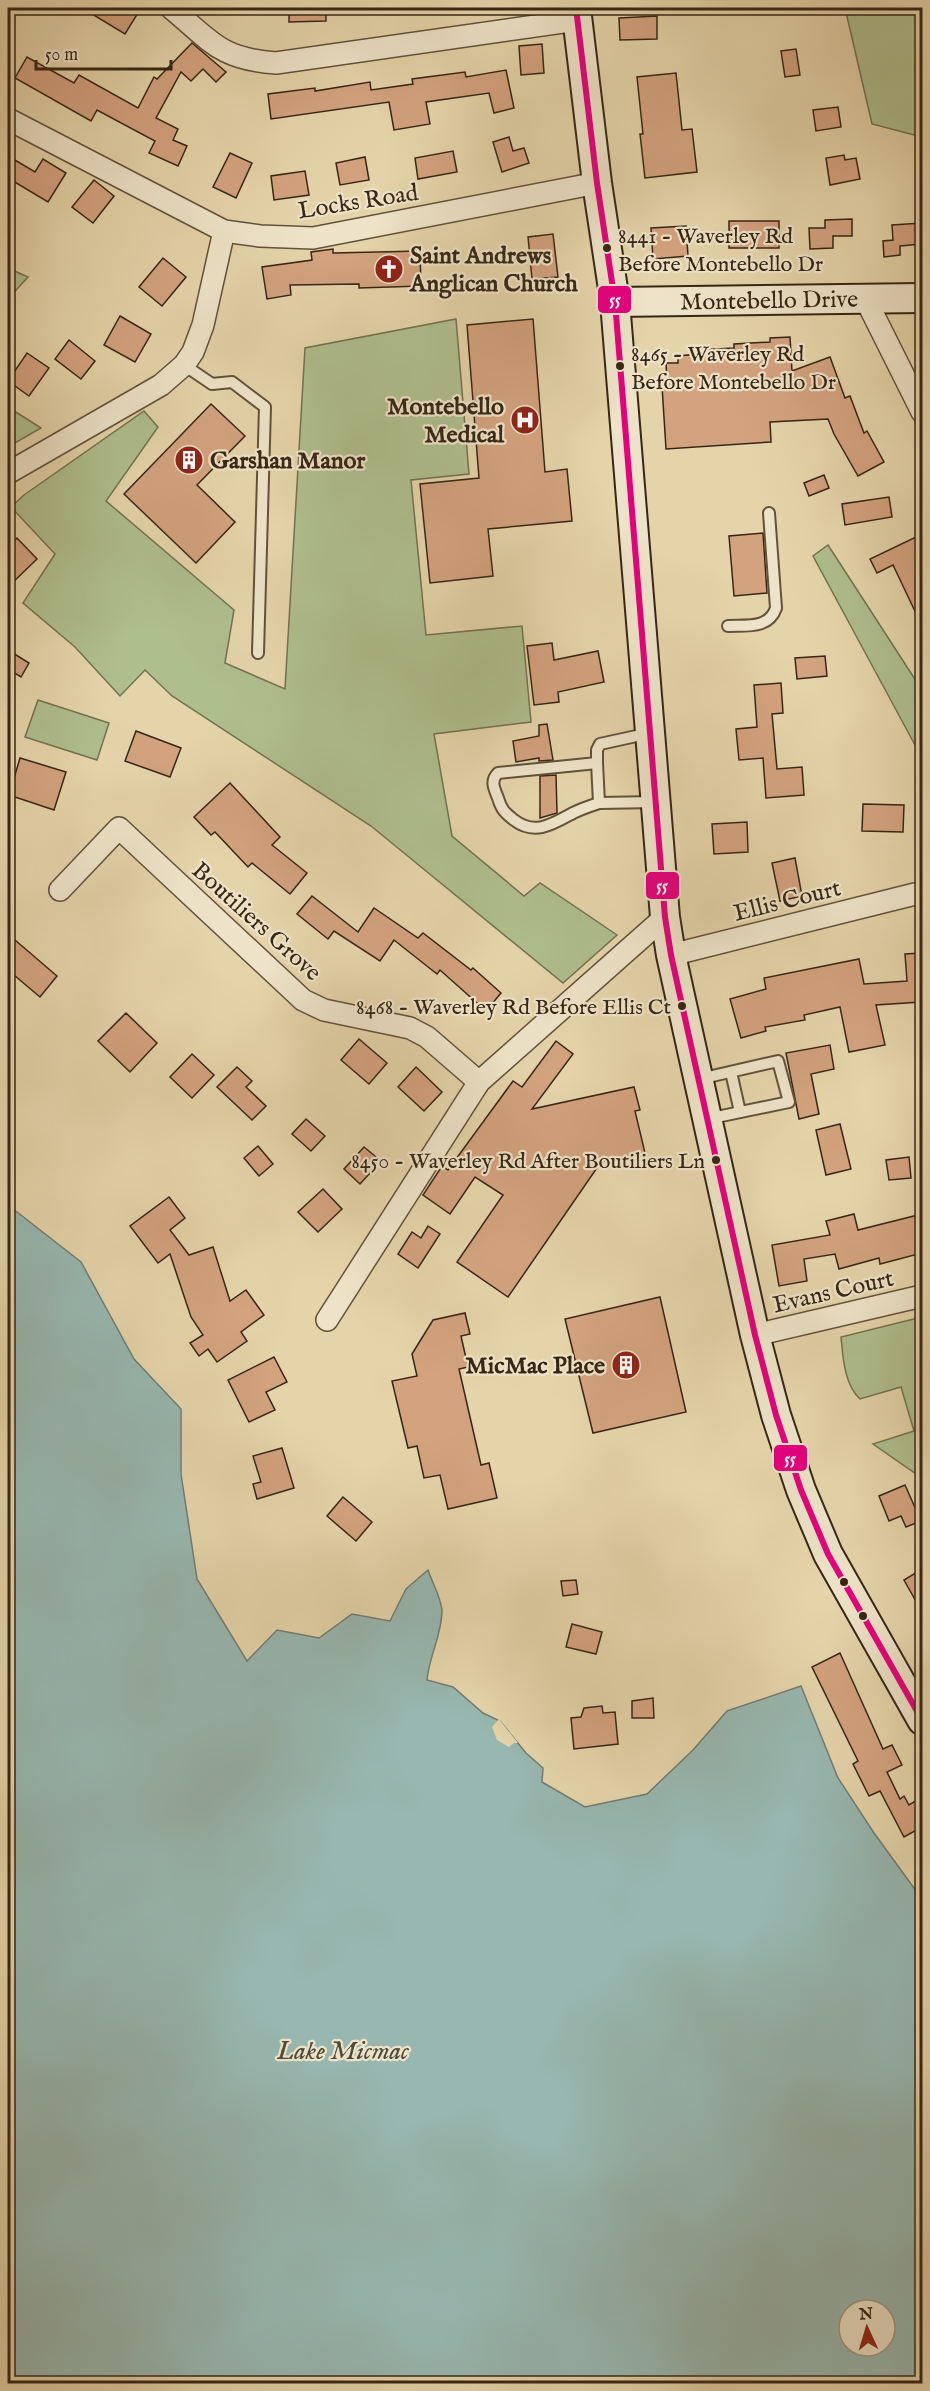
<svg xmlns="http://www.w3.org/2000/svg" width="930" height="2391" font-family="'IM FELL English',serif">
<style>
.green{fill:#afbe8d;stroke:#737250;stroke-width:1.5}
.water{fill:#97b7b0;stroke:#717d72;stroke-width:1.5;fill-rule:evenodd}
.pier{fill:#e5d4aa}
.building{fill:#d3a27f;stroke:#372614;stroke-width:1.5}
.lines{fill:none;stroke-linecap:round;stroke-linejoin:round}
.lane-casing{stroke:#62523a;stroke-width:14}
.street-casing{stroke:#62523a;stroke-width:24}
.secondary-casing{stroke:#372614;stroke-width:32}
.lane{stroke:#eee3c8;stroke-width:10}
.street{stroke:#eee3c8;stroke-width:21}
.secondary{stroke:#eee3c8;stroke-width:28}
.bus-1-casing{stroke:#eee3c8;stroke-width:10}
.bus-1{stroke:#e5007d;stroke-width:6}
.bus-dot{fill:#372614;stroke:#eee3c8;stroke-width:2}
.labels{text-anchor:middle;stroke-width:4.5;stroke-linejoin:round;paint-order:stroke}
.bus-label{font-size:22px;fill:#372614;stroke:#eee3c8;text-anchor:start}
.street-label{font-size:24px;fill:#372614;stroke:#eee3c8}
.poi-label{font-size:24px;font-weight:bold;fill:#372614;stroke:#eee3c8;text-anchor:start}
.water-label{font-size:26px;font-style:italic;fill:#4f4a3b;stroke:#eee3c8}
.line-badge{stroke:#eee3c8;stroke-width:2}
.badge-label{font-size:16px;text-anchor:middle;font-weight:bold;fill:#fff}
</style>
<rect width="100%" height="100%" fill="#e5d4aa"/>
<filter id="stains"><feTurbulence type="fractalNoise" baseFrequency=".00333" numOctaves="4"/><feColorMatrix values="0 0 0 0 .2 0 0 0 0 .09 0 0 0 0 .02 0 0 0 .5 -.17"/></filter>
<radialGradient id="worn" r=".72"><stop offset=".6" stop-color="#630" stop-opacity="0"/><stop offset="1" stop-color="#630" stop-opacity=".3"/></radialGradient>
<g class="green">
<path d="M845,8H922V137L872,124Z"/>
<path d="M8,268L28,277L8,299Z"/>
<path d="M456,319L469,474L411,480L426,635L522,626L531,722L434,734L452,836L524,896L540,883L617,935L563,983L371,826L172,696L145,670L120,696L75,647L23,603L55,554L11,507L24,495L144,411L158,427L106,501L234,610L225,663L285,689L305,348Z"/>
<path d="M8,407L41,428L8,447Z"/>
<path d="M828,545L922,690V758L813,556Z"/>
<path d="M38,700L109,723L97,760L25,737Z"/>
<path d="M922,1317V1478L873,1444L914,1431L901,1387L860,1399C844,1384 843,1357 841,1337Z"/>
</g>
<path class="water" d="M8,1205L81,1262L134,1359L181,1409V1474L197,1579L247,1661L277,1630L319,1638L352,1614L390,1621L406,1589L428,1570C432,1582 441,1598 442,1610C442,1635 429,1656 427,1680L453,1687L483,1713L500,1721L526,1753L543,1768L542,1782L585,1807L647,1794L693,1750L727,1711L801,1686L838,1778L874,1833L922,1899V2383H8ZM849,2310H885V2346H849Z"/>
<path class="pier" d="M499,1719L518,1743H514L509,1747L497,1740L492,1727Z"/>
<g class="building">
<path d="M82,8H141L125,34Z"/>
<path d="M289,8H326V21L289,22Z"/>
<path d="M657,16V39L620,40L619,18Z"/>
<path d="M192,43L226,72L216,82L203,69L191,81L181,72L156,118L178,129L173,140L187,146L178,166L149,153L155,141L97,110L91,121L15,78L27,57L74,83L79,75L138,108L154,77L157,79Z"/>
<path d="M542,44L544,73L521,75L519,46Z"/>
<path d="M796,49L800,75L785,77L781,51Z"/>
<path d="M506,70L514,108L494,113L489,93L426,102L430,124L394,130L389,102L271,119L268,94L315,88V91L370,82L371,90L413,84L412,79L465,72L466,77Z"/>
<path d="M676,73L682,130L692,129L697,172L645,178L640,134H643L637,77Z"/>
<path d="M838,107L841,127L816,131L813,110Z"/>
<path d="M509,137L513,151L524,148L529,163L502,172L493,142Z"/>
<path d="M453,151L457,172L418,179L415,158Z"/>
<path d="M230,153L252,163L236,198L213,187Z"/>
<path d="M844,155L845,160L856,158L860,179L830,185L826,158Z"/>
<path d="M8,156L35,172L43,159L66,173L48,202L8,178Z"/>
<path d="M365,157L369,180L340,185L336,163Z"/>
<path d="M305,171L309,195L274,200L271,176Z"/>
<path d="M94,180L114,196L93,223L72,207Z"/>
<path d="M852,219V236H833V248L810,249L809,228H825V220Z"/>
<rect x="729" y="221" width="50" height="27"/>
<path d="M922,223V244L900,246V255L884,257L883,241L893,240L892,225Z"/>
<path d="M686,226L688,256L653,259L651,228Z"/>
<path d="M553,234L558,277L532,279L528,237Z"/>
<path d="M333,249V253L420,251L421,286L359,288V284L290,285L291,295L267,299L262,267L312,260L311,252Z"/>
<path d="M163,258L186,277L162,306L139,287Z"/>
<path d="M120,316L151,334L135,362L104,345Z"/>
<path d="M533,319L545,472L567,469L572,521L488,529L493,576L430,583L420,484L479,478L467,325Z"/>
<path d="M790,337L792,371L830,357L845,398L850,396L864,433L867,431L884,462L858,476L834,434L828,419L770,422L771,442L666,449L662,386H667L666,363H678V356L698,354V350L734,348V344L770,342V338Z"/>
<path d="M69,340L95,361L81,379L55,359Z"/>
<path d="M27,353L49,368L29,396L8,381Z"/>
<path d="M211,404L245,436L197,485L235,522L196,563L124,494Z"/>
<path d="M824,475L829,488L809,496L804,483Z"/>
<path d="M889,497L892,517L845,525L842,504Z"/>
<path d="M763,533L767,593L734,596L729,536Z"/>
<path d="M916,537L922,550V626L893,565L877,573L870,559Z"/>
<path d="M17,538L37,559L8,587V547Z"/>
<path d="M552,643L554,660L598,651L604,682L558,692L559,702L534,705L527,646Z"/>
<path d="M8,650L29,663L21,677L8,669Z"/>
<path d="M825,656L827,676L797,679L795,658Z"/>
<path d="M781,683L783,713L772,714L777,769L802,767L804,795L766,798L763,758L739,760L736,729L757,727L754,685Z"/>
<path d="M547,724L553,760L539,761V758L516,762L513,741L539,736V725Z"/>
<path d="M136,731L181,748L170,777L125,761Z"/>
<path d="M20,758L66,772L54,810L9,795Z"/>
<path d="M556,775L557,813L540,818V776Z"/>
<path d="M230,783L280,837L272,845L307,873L290,894L252,863L248,867L215,832L211,835L194,817Z"/>
<path d="M863,804L904,805L903,832L862,831Z"/>
<path d="M747,822L748,852L714,854L712,824Z"/>
<path d="M795,858L802,896L780,901L772,863Z"/>
<path d="M312,896L358,932L374,908L418,938L423,933L471,970L473,968L501,993L486,1011L440,970L437,974L394,940L380,961L334,931L328,939L297,914Z"/>
<path d="M8,934L57,976L40,997L8,970Z"/>
<path d="M922,953L921,1002L876,1005L885,1045L849,1052L840,1007L804,1015L805,1020L765,1027L766,1031L741,1038L730,999L766,989L764,978L859,959L864,984L907,981L905,954Z"/>
<path d="M126,1013L157,1043L130,1072L98,1041Z"/>
<path d="M359,1039L387,1063L369,1084L341,1060Z"/>
<path d="M556,1041L573,1054L532,1109L634,1087L640,1110L635,1111L645,1153L601,1162L508,1297L457,1262L503,1195L475,1177L450,1214L423,1195L442,1166L448,1170L513,1081L522,1087Z"/>
<path d="M830,1045L834,1069L811,1074L819,1114L799,1119L786,1053Z"/>
<path d="M192,1054L214,1075L192,1098L170,1077Z"/>
<path d="M237,1067L252,1081L246,1087L266,1106L252,1120L217,1087Z"/>
<path d="M416,1067L442,1092L424,1111L398,1087Z"/>
<path d="M306,1119L325,1136L311,1151L292,1134Z"/>
<path d="M840,1124L851,1169L826,1175L816,1130Z"/>
<path d="M258,1146L273,1164L259,1176L244,1158Z"/>
<path d="M364,1147L381,1161L360,1184L344,1169Z"/>
<path d="M909,1157L911,1178L889,1180L886,1160Z"/>
<path d="M323,1189L342,1209L318,1232L298,1212Z"/>
<path d="M169,1197L185,1218L170,1230L189,1255L213,1247L230,1301L246,1290L264,1315L241,1332L247,1341L217,1362L208,1349L199,1356L190,1343L203,1335L191,1317L170,1254L158,1263L130,1226Z"/>
<path d="M854,1214L858,1230L918,1215L922,1233V1253L880,1264L879,1258L839,1269L835,1254L804,1259L807,1281L779,1286L772,1245L830,1235L826,1221Z"/>
<path d="M428,1226L440,1234L418,1268L398,1254L412,1232L421,1238Z"/>
<path d="M660,1297L686,1412L593,1433L565,1319Z"/>
<path d="M465,1313L470,1334L461,1336L468,1367L459,1369L481,1465L489,1463L497,1498L448,1509L440,1475L424,1478L417,1446L408,1448L392,1381L417,1376L412,1354L433,1320Z"/>
<path d="M274,1357L287,1382L266,1392L275,1410L249,1422L228,1380Z"/>
<path d="M282,1448L294,1488L257,1499L253,1484L261,1482L253,1456Z"/>
<path d="M905,1485L921,1521L906,1527L901,1516L889,1521L879,1496Z"/>
<path d="M343,1497L372,1522L356,1541L327,1516Z"/>
<path d="M922,1569V1612L904,1580Z"/>
<path d="M576,1580L578,1594L563,1596L561,1581Z"/>
<path d="M572,1624L602,1632L596,1654L566,1647Z"/>
<path d="M840,1653L883,1749L892,1745L902,1765L887,1772L900,1799L904,1796L909,1805L917,1800L922,1810V1827L904,1837L880,1791L869,1796L853,1764L858,1761L812,1667Z"/>
<path d="M653,1698L654,1718H632V1701Z"/>
<path d="M602,1706L603,1713L615,1712L618,1744L574,1749L571,1718L581,1717L584,1708Z"/>
</g>
<g class="lines">
<g class="lane-casing">
<g id="lane">
<path d="M184,365L212,384L232,382L265,407L258,653"/>
<path d="M728,626C747,625 769,629 776,608L769,513"/>
<path d="M597,763L599,803L655,802"/>
<path d="M599,803C590,806 581,809 573,813C553,824 535,836 514,820C505,813 501,809 498,798C494,788 490,781 498,773L597,763V750L600,744L650,733"/>
<path d="M731,1072L740,1112"/>
<path d="M699,1079L778,1061L789,1102L707,1119"/>
</g>
</g>
<g class="street-casing">
<g id="street">
<path d="M171,8C212,42 220,59 276,63L577,20"/>
<path d="M8,119L224,231L260,236L313,238L597,183"/>
<path d="M865,298L922,412"/>
<path d="M8,473L161,385L184,365L193,352L203,325L224,231"/>
<path d="M60,890L119,828L303,1000L324,1010L410,1028L427,1037L479,1082"/>
<path d="M671,955L915,894"/>
<path d="M327,1320L479,1082L665,917"/>
<path d="M755,1335L922,1296"/>
</g>
</g>
<g class="secondary-casing">
<g id="secondary">
<path d="M576,8L597,183L615,302L665,917L671,955L755,1335L776,1415L801,1490L828,1554L922,1720"/>
<path d="M615,302L922,298"/>
</g>
</g>
<use href="#lane" class="lane"/>
<use href="#street" class="street"/>
<use href="#secondary" class="secondary"/>
<g class="bus-1-casing">
<path id="bus-1" d="M576,8L597,183L615,302L665,917L671,955L755,1335L776,1415L801,1490L828,1554L922,1720"/>
</g>
<use href="#bus-1" class="bus-1"/>
</g>
<defs>
<g id="church-disc" transform="scale(1.5)"><circle r="9.5" fill="#8f2418" stroke="#eee3c8"/><path d="M-1.2-6h2.4v3.5h3.3v2.4h-3.3V6h-2.4V-.1h-3.3v-2.4h3.3Z" fill="#fff"/></g>
<g id="hospital-disc" transform="scale(1.5)"><circle r="9.5" fill="#8f2418" stroke="#eee3c8"/><path d="M-5-5h3v3.5h4V-5h3V5h-3V1.5h-4V5h-3Z" fill="#fff"/></g>
<g id="building-disc" transform="scale(1.5)"><circle r="9.5" fill="#8f2418" stroke="#eee3c8"/><path d="M-4-6H4V6H1V3H-1V6H-4ZM-2.5-4.3h1.7v1.8h-1.7ZM.8-4.3h1.7v1.8H.8ZM-2.5-1h1.7V.8h-1.7ZM.8-1h1.7V.8H.8Z" fill="#fff"/></g>
</defs>
<g fill-rule="evenodd">
<use href="#church-disc" x="389" y="269"/>
<use href="#hospital-disc" x="525" y="420"/>
<use href="#building-disc" x="189" y="460"/>
<use href="#building-disc" x="626" y="1365"/>
</g>
<g class="bus-dot">
<circle cx="607" cy="248" r="5"/>
<circle cx="620" cy="366" r="5"/>
<circle cx="682" cy="1006" r="5"/>
<circle cx="716" cy="1160" r="5"/>
<circle cx="844" cy="1582" r="5"/>
<circle cx="863" cy="1616" r="5"/>
</g>
<g class="labels">
<g class="bus-label">
<text x="618" y="243">8441 - Waverley Rd<tspan x="618" dy="28">Before Montebello Dr</tspan></text>
<text x="631" y="361">8465 - Waverley Rd<tspan x="631" dy="28">Before Montebello Dr</tspan></text>
<text x="671" y="1014" text-anchor="end">8468 - Waverley Rd Before Ellis Ct</text>
<text x="705" y="1168" text-anchor="end">8450 - Waverley Rd After Boutiliers Ln</text>
</g>
<g class="street-label">
<text transform="translate(358 201) rotate(-9)" y="8">Locks Road</text>
<text transform="translate(769 300) rotate(-1)" y="8">Montebello Drive</text>
<text transform="translate(787 900) rotate(-14)" y="8">Ellis Court</text>
<text transform="translate(257 921) rotate(42)" y="8">Boutiliers Grove</text>
<text transform="translate(833 1291) rotate(-13)" y="8">Evans Court</text>
</g>
<g class="poi-label">
<text x="410" y="263">Saint Andrews<tspan x="410" dy="28">Anglican Church</tspan></text>
<text x="504" y="414" text-anchor="end">Montebello<tspan x="504" dy="28">Medical</tspan></text>
<text x="210" y="468">Garshan Manor</text>
<text x="605" y="1373" text-anchor="end">MicMac Place</text>
</g>
<g class="water-label">
<text x="343" y="2059">Lake Micmac</text>
</g>
</g>
<g class="line-badge">
<rect x="597" y="285" width="35" height="29" rx="6" fill="#e5007d"/>
<rect x="645" y="871" width="35" height="29" rx="6" fill="#e5007d"/>
<rect x="773" y="1444" width="35" height="28" rx="6" fill="#e5007d"/>
</g>
<g class="badge-label">
<text x="615" y="305">55</text>
<text x="662" y="891">55</text>
<text x="790" y="1464">55</text>
</g>
<rect width="930" height="2391" fill="none" stroke="#e5d4aa" stroke-width="30"/>
<rect x="9" y="9" width="912" height="2373" fill="none" stroke="#372614" stroke-width="3"/>
<rect x="15" y="15" width="900" height="2361" fill="none" stroke="#372614" stroke-width="1.5"/>
<g transform="translate(867 2328) rotate(356)"><circle r="28" fill="#eee3c8" stroke="#a59780" stroke-width="1.5"/>
<path d="M0-4.5L10 22L0 15L-10 22Z" fill="#8f2418"/>
<text y="-9" font-size="16" font-weight="bold" text-anchor="middle" fill="#372614">N</text>
</g>
<path d="M36 60v9h135v-9" fill="none" stroke="#372614" stroke-width="3"/>
<text x="45" y="60" font-size="18" fill="#372614" stroke="#eee3c8" stroke-width="4.5" paint-order="stroke">50 m</text>
<rect width="100%" height="100%" filter="url(#stains)"/>
<rect width="100%" height="100%" fill="url(#worn)"/>
</svg>
